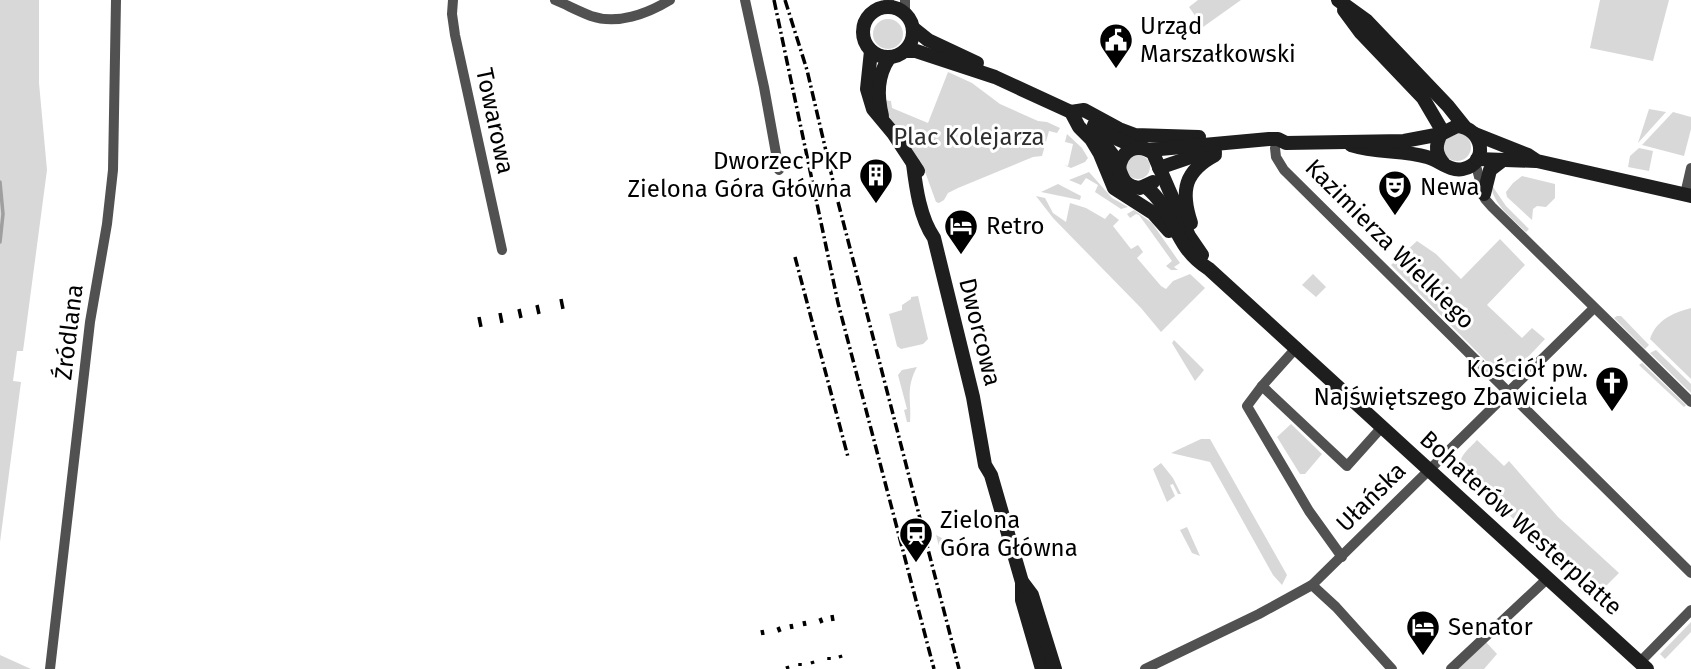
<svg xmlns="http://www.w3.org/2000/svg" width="1691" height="669" font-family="'Fira Sans',sans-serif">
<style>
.green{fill:#d8d8d8}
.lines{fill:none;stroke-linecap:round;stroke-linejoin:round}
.stream{stroke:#9f9f9f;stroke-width:3.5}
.street{stroke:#515151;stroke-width:10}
.secondary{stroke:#1e1e1e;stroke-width:14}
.rail{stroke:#000;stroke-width:3.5;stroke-dasharray:10 3.5 2 3.5;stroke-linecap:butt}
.labels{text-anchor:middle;stroke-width:6;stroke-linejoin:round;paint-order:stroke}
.poi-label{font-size:24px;fill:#000;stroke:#fff;text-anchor:start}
.street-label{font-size:24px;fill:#000;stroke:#fff}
.park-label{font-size:24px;fill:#2f2f2f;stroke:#fff}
</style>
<rect width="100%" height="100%" fill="#fff"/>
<g class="green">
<path d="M0,0H39V83L47,170L23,351H17L13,381L21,382L0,542Z"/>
<path d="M1198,0H1241L1203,27L1189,7Z"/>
<path d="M1600,0H1669L1653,61L1590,48Z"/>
<circle cx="888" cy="34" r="15"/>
<path d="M948,72L972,83L1000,104L1038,121L1047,122L1060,128L1057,133L1049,131L1042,156L1033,157L958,188L948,193L944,200L939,203L936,202L924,169L888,115L883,100L891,101L892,108L928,123Z"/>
<path d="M1649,109L1666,112L1638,143Z"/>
<path d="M1673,112L1691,117V129L1684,156L1642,145Z"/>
<circle cx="1457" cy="147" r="14"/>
<path d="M1067,134L1082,148L1088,158L1085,162L1071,168L1064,165L1068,166L1073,144L1065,142Z"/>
<path d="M1639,148L1653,151L1649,171L1628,167L1630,156Z"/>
<circle cx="1138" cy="167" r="12"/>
<path d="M1089,172L1112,198L1128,207L1121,209L1095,192L1098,185L1086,178L1081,185L1069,180Z"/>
<path d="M1522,176L1555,184V198L1546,207L1537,206L1533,209L1532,220L1507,197L1506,192L1513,183Z"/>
<path d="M1454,180L1467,181L1474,186V197L1470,198L1454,183Z"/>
<path d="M1058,184L1081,196L1080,200L1041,192Z"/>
<path d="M1491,184L1506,206L1529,229L1526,232C1513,219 1492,204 1491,184Z"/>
<path d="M1036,196L1045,198L1053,213L1066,222L1070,203L1086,208L1105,219L1110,213L1119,220L1113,226L1131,249L1138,245L1143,252L1137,258L1161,286L1166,289L1173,281L1190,274L1205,288L1161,332L1141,308L1053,218Z"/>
<path d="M1134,210L1152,223L1180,263L1174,267L1178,270H1171L1166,266L1172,261L1139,215L1136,214L1130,218L1127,214Z"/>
<path d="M1500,239L1525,265L1487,305L1522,338L1532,328L1545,339L1513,373L1500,375L1391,265L1417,241L1436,254L1461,279Z"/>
<path d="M1313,274L1326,287L1316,297L1302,285Z"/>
<path d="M918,296L928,339L923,344L901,349L897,346L889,314L902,310V305L911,299V297Z"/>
<path d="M1691,308V379L1650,339C1656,320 1673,313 1691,308Z"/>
<path d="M1617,316H1621L1649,345L1645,349L1614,318Z"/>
<path d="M1174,340L1204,370L1195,381L1172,343Z"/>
<path d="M1656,350L1691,384V393L1650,353Z"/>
<path d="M1642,363L1686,405L1684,407L1639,365Z"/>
<path d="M917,367C905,389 912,401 910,422H907L904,410L907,409L898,375L902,370Z"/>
<path d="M1291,424L1322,454L1305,474H1300L1277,437Z"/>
<path d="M1201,439H1210L1287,575L1282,585L1273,575L1210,462L1171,453Z"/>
<path d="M1477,440L1504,466L1509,461L1558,517L1619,573L1597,595L1463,473C1454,459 1468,450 1477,440Z"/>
<path d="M1161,463L1173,478L1181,494H1178L1173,484L1170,485L1175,496L1167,502L1153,469Z"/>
<path d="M1187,527L1200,556L1192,553L1180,530Z"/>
<path d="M936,535L961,548L962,554L942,558Z"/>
<path d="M1691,622V632L1665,659L1660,654Z"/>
<path d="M1485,641L1497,654L1484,669H1454Z"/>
<path d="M0,655L31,669H0Z"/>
</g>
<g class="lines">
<path class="stream" d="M0,182L3,214L0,242"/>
<g class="street">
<path d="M453,0L452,14L455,35L502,250"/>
<path d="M555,0C567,5 578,11 591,16C617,25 647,14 670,0"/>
<path d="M745,0L764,87L779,170"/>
<path d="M886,7L889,0"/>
<path d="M905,13V0"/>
<path d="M1275,148L1276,157L1284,170L1691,573"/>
<path d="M1475,162L1485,199L1492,207L1691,402"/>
<path d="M1685,194L1691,168"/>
<path d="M1297,347L1262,386L1247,406L1309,511L1342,557"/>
<path d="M1262,386L1347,466L1382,427"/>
<path d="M1312,585L1336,607L1392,669"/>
<path d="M1640,662L1691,610"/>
<path d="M50,669L90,322L107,224L113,170L116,0"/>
<path d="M1145,669L1259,614L1312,585L1594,308"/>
<path d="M1451,669L1548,578"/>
</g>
<g class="secondary">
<path d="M1338,0L1367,21L1448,106L1464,126"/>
<circle cx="888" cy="32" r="25"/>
<path d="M1344,10L1361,33L1423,98L1443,132"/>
<path d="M913,28L928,40L977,63"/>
<path d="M871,51L867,89L873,109L893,133L918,171"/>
<path d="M905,51H916L995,77L1071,112L1079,127L1091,139L1100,154L1114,188L1153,213L1169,231"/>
<path d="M1071,112L1084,110L1119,129L1135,135L1199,137"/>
<path d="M882,116C877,95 877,76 889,58"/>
<path d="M1094,125L1113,137L1136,147"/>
<path d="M1475,134L1528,155L1537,161L1691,196"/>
<path d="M1097,137C1104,144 1111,152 1116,160C1122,174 1121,186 1140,188L1153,182"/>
<path d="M1351,145C1376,153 1402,150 1427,157C1439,160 1450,172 1463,169C1489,164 1484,128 1457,126L1441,134C1435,145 1435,154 1444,164"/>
<path d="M1149,150L1269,139H1278L1286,143L1404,141L1441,134"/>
<path d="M1477,159L1536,161"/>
<path d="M913,164C916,188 920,218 934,238L973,397L985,465L991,475L1022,582V600L1042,669"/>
<path d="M1159,168L1194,156L1215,152"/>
<path d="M1119,169C1121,150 1137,142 1153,153L1189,236L1202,255"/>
<path d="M1146,187C1176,211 1172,246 1209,269L1647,669"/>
<path d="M1484,194L1490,170L1503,160"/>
<path d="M1191,223C1180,190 1185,171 1215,155"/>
<path d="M1023,583L1032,595L1055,669"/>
</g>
<g class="rail">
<path d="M774,0L838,303L934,669"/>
<path d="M785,0L807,70L837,198L959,669"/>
<path d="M795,257L848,457"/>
<path d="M561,299L563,309"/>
<path d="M537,305L539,314"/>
<path d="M519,309L521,318"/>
<path d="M500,313L502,323"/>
<path d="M479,317L481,327"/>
<path d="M832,615L833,621"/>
<path d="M820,618L822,623"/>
<path d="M804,621L805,626"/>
<path d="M791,624L792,629"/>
<path d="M778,627L780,632"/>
<path d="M762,630L763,635"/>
<path d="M840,655L841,658"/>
<path d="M829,657V660"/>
<path d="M812,661L813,664"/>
<path d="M800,663V666"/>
<path d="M787,666L788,669"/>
</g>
</g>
<defs>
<g id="civic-pin" transform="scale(1.75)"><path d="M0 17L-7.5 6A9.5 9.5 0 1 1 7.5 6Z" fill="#000" stroke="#fff"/><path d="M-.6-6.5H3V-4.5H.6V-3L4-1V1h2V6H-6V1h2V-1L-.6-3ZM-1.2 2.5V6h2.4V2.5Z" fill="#fff"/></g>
<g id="building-pin" transform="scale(1.75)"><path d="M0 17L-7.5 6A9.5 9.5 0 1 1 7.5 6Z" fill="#000" stroke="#fff"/><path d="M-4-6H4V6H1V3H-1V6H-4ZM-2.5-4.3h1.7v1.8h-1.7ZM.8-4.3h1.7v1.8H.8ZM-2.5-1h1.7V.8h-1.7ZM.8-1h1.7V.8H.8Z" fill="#fff"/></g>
<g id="theatre-pin" transform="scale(1.75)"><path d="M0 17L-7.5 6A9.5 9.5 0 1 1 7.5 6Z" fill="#000" stroke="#fff"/><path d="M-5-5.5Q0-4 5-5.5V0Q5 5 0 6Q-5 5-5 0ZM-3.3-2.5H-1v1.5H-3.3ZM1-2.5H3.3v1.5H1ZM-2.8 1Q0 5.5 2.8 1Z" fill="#fff"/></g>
<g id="hotel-pin" transform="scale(1.75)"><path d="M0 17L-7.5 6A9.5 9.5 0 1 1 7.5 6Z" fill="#000" stroke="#fff"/><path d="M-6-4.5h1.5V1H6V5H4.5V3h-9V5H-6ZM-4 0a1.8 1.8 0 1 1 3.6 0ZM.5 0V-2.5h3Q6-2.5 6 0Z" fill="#fff"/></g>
<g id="church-pin" transform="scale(1.75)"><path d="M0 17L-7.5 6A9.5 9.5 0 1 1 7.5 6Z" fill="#000" stroke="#fff"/><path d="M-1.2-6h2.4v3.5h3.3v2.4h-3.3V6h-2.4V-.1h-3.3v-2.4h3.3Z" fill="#fff"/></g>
<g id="station-pin" transform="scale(1.75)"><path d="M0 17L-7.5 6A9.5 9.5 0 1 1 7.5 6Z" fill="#000" stroke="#fff"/><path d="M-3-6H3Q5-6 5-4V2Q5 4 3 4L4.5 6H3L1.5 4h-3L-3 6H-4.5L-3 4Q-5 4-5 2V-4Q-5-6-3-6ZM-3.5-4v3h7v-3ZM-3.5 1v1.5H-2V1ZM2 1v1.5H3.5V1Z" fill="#fff"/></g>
</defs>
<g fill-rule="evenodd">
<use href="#civic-pin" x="1116" y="40"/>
<use href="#building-pin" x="876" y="175"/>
<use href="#theatre-pin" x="1395" y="187"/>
<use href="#hotel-pin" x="961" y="226"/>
<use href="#church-pin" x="1612" y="383"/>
<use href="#station-pin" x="916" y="534"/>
<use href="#hotel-pin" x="1423" y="627"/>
</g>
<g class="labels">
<g class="poi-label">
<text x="1140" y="34">Urząd<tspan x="1140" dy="28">Marszałkowski</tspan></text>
<text x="852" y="169" text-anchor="end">Dworzec PKP<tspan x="852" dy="28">Zielona Góra Główna</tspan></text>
<text x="1420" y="195">Newa</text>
<text x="986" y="234">Retro</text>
<text x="1588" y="377" text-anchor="end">Kościół pw.<tspan x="1588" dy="28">Najświętszego Zbawiciela</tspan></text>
<text x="940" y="528">Zielona<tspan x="940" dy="28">Góra Główna</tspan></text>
<text x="1448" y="635">Senator</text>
</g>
<g class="street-label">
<text transform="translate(495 121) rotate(78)" y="8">Towarowa</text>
<text transform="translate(1390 244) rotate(45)" y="8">Kazimierza Wielkiego</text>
<text transform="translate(69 332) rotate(-83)" y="8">Źródlana</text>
<text transform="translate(980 332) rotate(76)" y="8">Dworcowa</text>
<text transform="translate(1371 497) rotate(-45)" y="8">Ułańska</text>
<text transform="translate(1521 523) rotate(42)" y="8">Bohaterów Westerplatte</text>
</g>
<g class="park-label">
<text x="969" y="145">Plac Kolejarza</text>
</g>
</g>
</svg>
